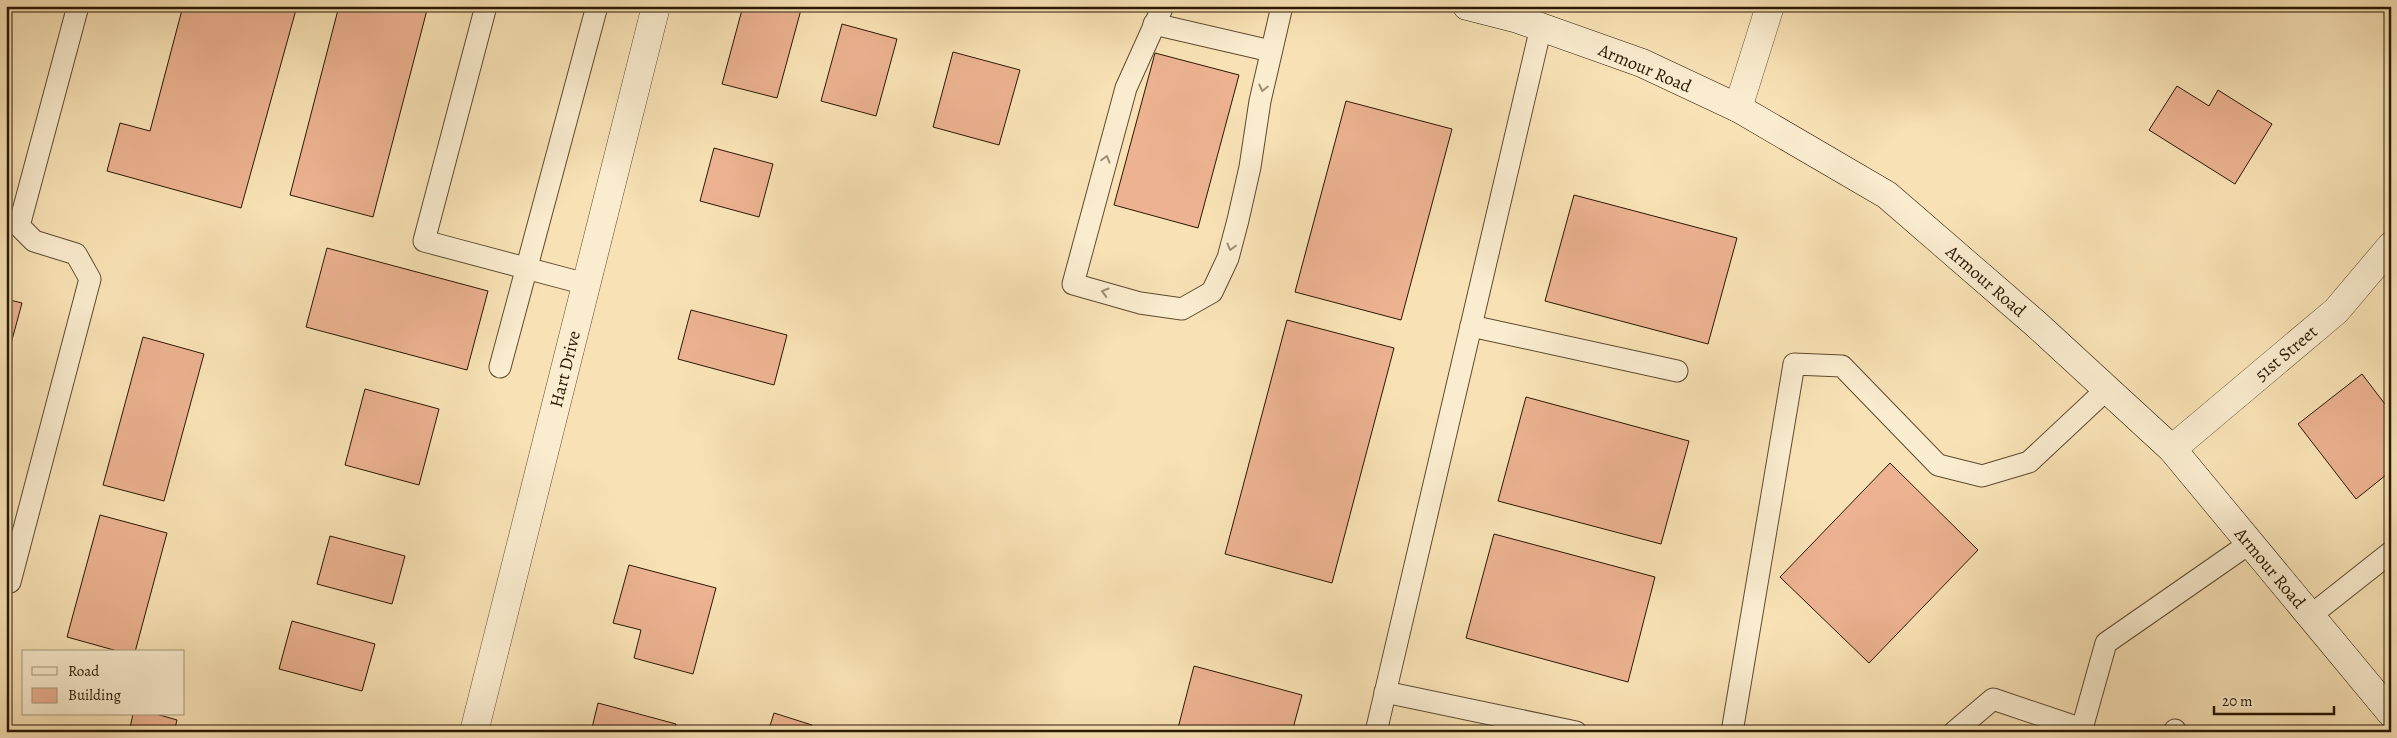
<svg xmlns="http://www.w3.org/2000/svg" width="2397" height="738" font-family="Alegreya,serif">
<style>
.building{fill:#ecb291;stroke:#2a1802}
.lines{fill:none;stroke-linecap:round;stroke-linejoin:round}
.lane-casing{stroke:#5e4a2f;stroke-width:23}
.street-casing{stroke:#5e4a2f;stroke-width:29}
.secondary-casing{stroke:#2a1802;stroke-width:29}
.lane{stroke:#faeccf;stroke-width:21}
.street{stroke:#faeccf;stroke-width:28}
.secondary{stroke:#faeccf;stroke-width:28}
.oneway{stroke:#9c8d73}
.labels{text-anchor:middle;stroke-width:4;stroke-linejoin:round;paint-order:stroke}
.street-label{font-size:18px;fill:#2a1802;stroke:#faeccf}
</style>
<rect width="100%" height="100%" fill="#f8e2b5"/>
<filter id="stains"><feTurbulence type="fractalNoise" baseFrequency=".004" numOctaves="4"/><feColorMatrix values="0 0 0 0 .2 0 0 0 0 .09 0 0 0 0 .02 0 0 0 .5 -.17"/></filter>
<radialGradient id="worn" r=".72"><stop offset=".6" stop-color="#630" stop-opacity="0"/><stop offset="1" stop-color="#630" stop-opacity=".3"/></radialGradient>
<g class="building">
<path d="M183,6H297L241,208L107,171L120,123L150,131Z"/>
<path d="M339,6H428L373,217L290,195Z"/>
<path d="M743,6H802L777,98L722,84Z"/>
<path d="M842,24L897,39L876,116L821,101Z"/>
<path d="M953,52L1020,70L999,145L933,127Z"/>
<path d="M1155,53L1239,75L1198,228L1114,205Z"/>
<path d="M2177,86L2209,106L2218,90L2272,124L2235,184L2149,130Z"/>
<path d="M1346,101L1452,129L1401,320L1295,292Z"/>
<path d="M714,148L773,164L759,217L700,201Z"/>
<path d="M1574,195L1737,238L1708,344L1545,301Z"/>
<path d="M327,248L488,291L467,370L306,327Z"/>
<path d="M6,299L22,303L6,362Z"/>
<path d="M691,310L787,335L774,385L678,359Z"/>
<path d="M1287,320L1394,348L1332,583L1225,554Z"/>
<path d="M143,337L204,354L164,501L103,485Z"/>
<path d="M2362,374L2391,412V471L2356,499L2298,424Z"/>
<path d="M365,389L439,409L419,485L345,465Z"/>
<path d="M1526,397L1689,441L1661,544L1498,501Z"/>
<path d="M1890,463L1978,550L1869,663L1780,577Z"/>
<path d="M100,515L167,533L135,652H121L67,637Z"/>
<path d="M1494,534L1655,577L1628,682L1466,638Z"/>
<path d="M330,536L405,556L392,604L317,584Z"/>
<path d="M629,565L716,588L693,674L634,658L641,630L613,623Z"/>
<path d="M292,621L375,644L362,691L279,669Z"/>
<path d="M1194,666L1302,695L1292,732H1177Z"/>
<path d="M598,703L676,724L674,732H591Z"/>
<path d="M774,713L812,725L810,732H768Z"/>
<path d="M133,714H156L177,720L174,732H129Z"/>
</g>
<g class="lines">
<g class="lane-casing">
<g id="lane">
<path d="M486,6L424,241L586,284"/>
<path d="M1163,6L1126,88L1073,284L1140,303L1182,309L1212,292L1228,258L1238,220L1250,167L1260,101L1282,6"/>
<path d="M1154,24L1271,51"/>
<path d="M1471,326L1677,371"/>
<path d="M500,367L597,6"/>
<path d="M10,582L90,279L76,254L34,241L19,226L78,6"/>
<path d="M2310,616L2391,552"/>
<path d="M1385,692L1576,732"/>
<path d="M2175,730L2176,732"/>
<path d="M1376,732L1541,27"/>
<path d="M1732,732L1794,364L1842,366L1938,465L1982,476L2029,462L2107,389"/>
<path d="M1954,732L1993,699L2082,729"/>
<path d="M2081,732L2106,643L2250,543"/>
</g>
</g>
<g class="street-casing">
<g id="street">
<path d="M1738,108L1770,6"/>
<path d="M2172,449L2336,311L2391,246"/>
<path d="M474,732L656,6"/>
</g>
</g>
<g class="secondary-casing">
<path id="secondary" d="M1467,6L1518,19L1642,63L1738,108L1887,195L2036,324L2172,449L2391,713"/>
</g>
<use href="#lane" class="lane"/>
<use href="#street" class="street"/>
<use href="#secondary" class="secondary"/>
</g>
<defs><path id="oneway-chevron" d="M-2-3.5L2.5 0L-2 3.5" fill="none" stroke-width="1.6" stroke-linecap="round" stroke-linejoin="round" transform="scale(1.25)"/></defs>
<g class="oneway">
<use href="#oneway-chevron" transform="translate(1263 88) rotate(103)"/>
<use href="#oneway-chevron" transform="translate(1106 159) rotate(-74)"/>
<use href="#oneway-chevron" transform="translate(1231 247) rotate(105)"/>
<use href="#oneway-chevron" transform="translate(1105 292) rotate(-164)"/>
</g>
<g class="labels">
<g class="street-label">
<text transform="translate(1645 68) rotate(23)" y="6">Armour Road</text>
<text transform="translate(1986 281) rotate(41)" y="6">Armour Road</text>
<text transform="translate(2286 353) rotate(-40)" y="6">51st Street</text>
<text transform="translate(565 369) rotate(-76)" y="6">Hart Drive</text>
<text transform="translate(2270 568) rotate(50)" y="6">Armour Road</text>
</g>
</g>
<rect width="2397" height="738" fill="none" stroke="#f8e2b5" stroke-width="25"/>
<rect x="8" y="8" width="2382" height="723" fill="none" stroke="#2a1802" stroke-width="2.5"/>
<rect x="12" y="12" width="2372" height="713" fill="none" stroke="#2a1802"/>
<rect x="22" y="650" width="162" height="65" fill="#faeccf" stroke="#a7977d"/>
<rect x="32" y="667" width="25" height="8" fill="#faeccf" stroke="#a7977d"/>
<text x="68" y="676" font-size="15" fill="#2a1802">Road</text>
<rect x="32" y="688" width="25" height="15" fill="#ecb291" stroke="#a7977d"/>
<text x="68" y="700" font-size="15" fill="#2a1802">Building</text>
<path d="M2214 706v8h120v-8" fill="none" stroke="#2a1802" stroke-width="2.5"/>
<text x="2222" y="706" font-size="15" fill="#2a1802" stroke="#faeccf" stroke-width="4" paint-order="stroke">20 m</text>
<rect width="100%" height="100%" filter="url(#stains)"/>
<rect width="100%" height="100%" fill="url(#worn)"/>
</svg>
